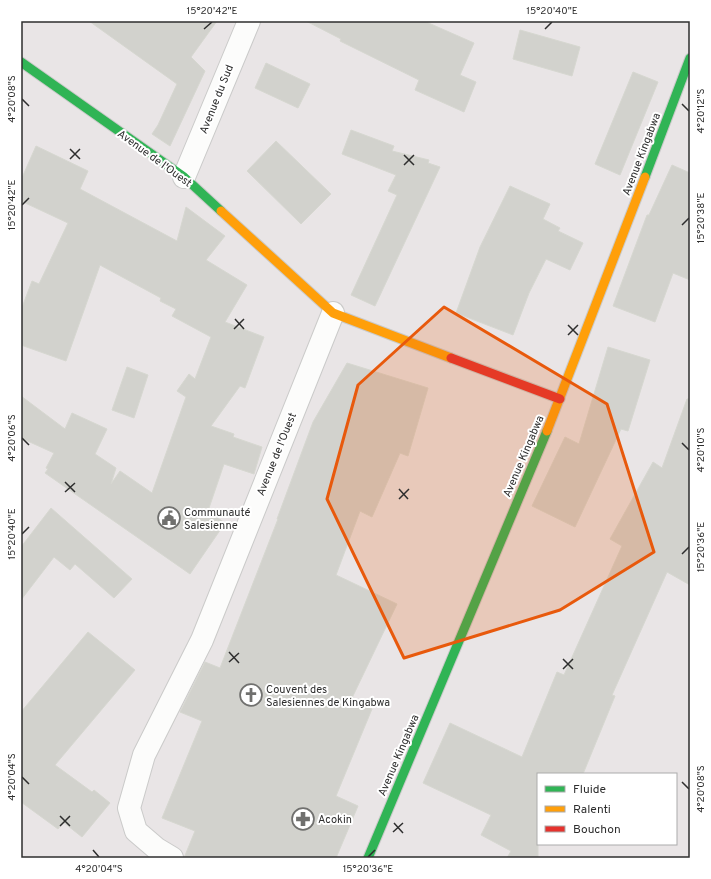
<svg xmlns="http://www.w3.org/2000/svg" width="711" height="879" font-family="Overpass,sans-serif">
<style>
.industrial{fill:#e9e5e6;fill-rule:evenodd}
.building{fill:#d2d2cd;stroke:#d6d7d0}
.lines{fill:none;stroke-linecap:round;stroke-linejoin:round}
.street-casing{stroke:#cacac9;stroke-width:24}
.fast-casing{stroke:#cacac9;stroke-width:11}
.slow-casing{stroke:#cacac9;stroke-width:11}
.jam-casing{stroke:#cacac9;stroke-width:11}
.street{stroke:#fcfcfb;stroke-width:22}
.fast{stroke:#30b455;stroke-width:9}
.slow{stroke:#ff9f0a;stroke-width:9}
.jam{stroke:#e5322d;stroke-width:9}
.marked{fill:#e8590c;fill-opacity:0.2;stroke:#e8590c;stroke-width:3;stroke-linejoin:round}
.ticks{fill:none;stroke:#2e2e2e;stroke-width:1.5}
.labels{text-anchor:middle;stroke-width:4;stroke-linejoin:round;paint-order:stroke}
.street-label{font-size:11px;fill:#2e2e2e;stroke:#fff}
.poi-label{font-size:11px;fill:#2e2e2e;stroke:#fff;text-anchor:start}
.neatline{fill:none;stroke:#2e2e2e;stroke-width:1.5}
.ticks-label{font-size:10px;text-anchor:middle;fill:#2e2e2e}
</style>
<rect width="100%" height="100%" fill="#ebece4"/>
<path class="industrial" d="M21,21H690V858H21ZM538,774H676V844H538Z"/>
<g class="building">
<path d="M89,21H217L191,57L205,71L170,146L152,134L158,125L177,84Z"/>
<path d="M306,21H424L474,43L460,75L476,82L464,112L415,90L419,80L340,41L341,39Z"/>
<path d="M520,30L580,47L572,76L513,59Z"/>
<path d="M266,63L310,84L298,108L255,88Z"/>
<path d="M633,72L658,82L620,175L595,164Z"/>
<path d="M351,130L394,146L392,151L429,160L428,163L440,167L375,306L351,295L397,195L388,191L396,175L342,154Z"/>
<path d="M276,141L331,194L301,224L247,171Z"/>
<path d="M36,146L88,171L80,189L177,241L186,207L225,236L206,260L247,285L225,322L264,337L245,388L240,386L211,426L234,434L233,437L262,447L254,474L224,464L208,511L225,523L190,574L45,473L48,469L46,468L54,453L21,438V396L65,429L72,413L107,429L95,454L116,468L111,484L120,471L152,493L186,397L177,391L189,374L195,379L211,337L172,316L176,309L160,301L161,298L100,265L66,361L21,345V310L32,281L39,284L68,223L21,201V180Z"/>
<path d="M672,165L690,173V280L673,273L655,322L613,306L647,215H649Z"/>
<path d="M510,186L550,204L543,219L560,228L558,231L583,243L570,270L546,259L529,293L513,335L456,313L480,247Z"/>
<path d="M608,347L650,360L628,431L621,429L575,527L532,506L565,437L579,444Z"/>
<path d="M347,363L428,388L408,456L400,453L372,517L360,511L336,575L397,604L351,700L372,709L336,796L358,806L336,858H184L195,831L162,818L202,721L180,712L205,662L220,668L278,519H277L313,422Z"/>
<path d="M127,367L148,375L134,418L112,410Z"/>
<path d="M687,399H690V585L667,572L612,695L615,696L583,774H538V858H507L511,851L481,835L491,815L423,783L450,723L522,757L557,672L564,675L622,546L610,539L653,462L662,468Z"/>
<path d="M51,508L132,579L114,598L75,564L70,570L54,557L21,600V547Z"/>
<path d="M88,632L135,670L55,765L92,792L94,790L110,803L82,837L63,822L58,829L21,802V712Z"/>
</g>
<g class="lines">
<g class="street-casing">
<g id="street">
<path d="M184,177L249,21"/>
<path d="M172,858L157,849L136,831L129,808L144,755L202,640L333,313"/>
</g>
</g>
<g class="fast-casing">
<g id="fast">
<path d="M21,62L184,177L221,211"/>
<path d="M645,177L690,58"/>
<path d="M368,858L547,431"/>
</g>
</g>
<g class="slow-casing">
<g id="slow">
<path d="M221,211L333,313L451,358"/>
<path d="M547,431L645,177"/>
</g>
</g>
<g class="jam-casing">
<path id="jam" d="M451,358L560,399"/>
</g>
<use href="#street" class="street"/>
<use href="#fast" class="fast"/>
<use href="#slow" class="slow"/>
<use href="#jam" class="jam"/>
</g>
<path class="marked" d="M444,307L607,404L654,552L560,610L404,658L327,499L358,385Z"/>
<path class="ticks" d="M204,29L212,22M545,29L552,22M22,99L29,106M682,104L689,111M70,149L80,159M404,155L414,165M70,159L80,149M404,165L414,155M22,205L29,198M682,225L689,218M235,319L244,329M568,325L578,335M234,329L244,319M568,335L578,325M22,438L29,445M682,443L689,450M65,482L75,492M399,489L408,499M65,492L75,483M399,499L409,489M22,534L29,527M682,554L689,547M229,652L239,663M563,659L573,669M229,662L239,653M563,669L573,659M22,777L29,784M682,782L689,789M60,816L70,826M394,823L403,833M60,826L70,816M393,832L403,823M93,850L99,857M368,857L375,850"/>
<defs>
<g id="civic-ring" transform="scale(1.15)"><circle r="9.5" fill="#fff" stroke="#70706e" stroke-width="1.5"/><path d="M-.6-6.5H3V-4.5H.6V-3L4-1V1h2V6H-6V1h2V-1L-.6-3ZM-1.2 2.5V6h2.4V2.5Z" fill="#70706e"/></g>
<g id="church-ring" transform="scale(1.15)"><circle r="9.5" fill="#fff" stroke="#70706e" stroke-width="1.5"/><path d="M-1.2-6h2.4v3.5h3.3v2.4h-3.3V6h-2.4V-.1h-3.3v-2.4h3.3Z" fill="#70706e"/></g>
<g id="pharmacy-ring" transform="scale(1.15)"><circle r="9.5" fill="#fff" stroke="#70706e" stroke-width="1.5"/><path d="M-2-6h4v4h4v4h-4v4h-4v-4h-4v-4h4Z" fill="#70706e"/></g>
</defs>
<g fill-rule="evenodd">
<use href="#civic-ring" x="169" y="518"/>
<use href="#church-ring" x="251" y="695"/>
<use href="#pharmacy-ring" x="303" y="819"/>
</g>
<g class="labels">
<g class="street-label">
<text transform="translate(216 99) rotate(-68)" y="4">Avenue du Sud</text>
<text transform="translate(641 154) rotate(-69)" y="4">Avenue Kingabwa</text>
<text transform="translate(155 158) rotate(36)" y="4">Avenue de l'Ouest</text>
<text transform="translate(276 454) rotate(-68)" y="4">Avenue de l'Ouest</text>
<text transform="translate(523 456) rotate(-67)" y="4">Avenue Kingabwa</text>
<text transform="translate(398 755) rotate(-67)" y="4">Avenue Kingabwa</text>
</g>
<g class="poi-label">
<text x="184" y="516">Communauté<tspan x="184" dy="13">Salesienne</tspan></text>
<text x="266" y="693">Couvent des<tspan x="266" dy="13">Salesiennes de Kingabwa</tspan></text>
<text x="318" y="823">Acokin</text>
</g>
</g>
<rect width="711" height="879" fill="none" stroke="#ffffff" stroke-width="44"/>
<rect x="537" y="773" width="140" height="72" fill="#ffffff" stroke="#ababab"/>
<rect x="545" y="786" width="20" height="6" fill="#30b455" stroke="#ababab"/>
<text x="573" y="793" font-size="12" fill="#2e2e2e">Fluide</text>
<rect x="545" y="806" width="20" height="6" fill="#ff9f0a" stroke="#ababab"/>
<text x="573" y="813" font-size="12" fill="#2e2e2e">Ralenti</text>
<rect x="545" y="826" width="20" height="6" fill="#e5322d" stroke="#ababab"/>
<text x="573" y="833" font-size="12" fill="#2e2e2e">Bouchon</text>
<rect x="22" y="22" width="667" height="835" class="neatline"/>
<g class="ticks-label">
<text x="212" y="14">15°20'42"E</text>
<text x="552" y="14">15°20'40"E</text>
<text transform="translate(11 99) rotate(-90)" y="4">4°20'08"S</text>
<text transform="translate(700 111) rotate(-90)" y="4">4°20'12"S</text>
<text transform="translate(11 205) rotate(-90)" y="4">15°20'42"E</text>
<text transform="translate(700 218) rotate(-90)" y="4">15°20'38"E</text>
<text transform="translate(11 438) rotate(-90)" y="4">4°20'06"S</text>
<text transform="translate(700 450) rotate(-90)" y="4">4°20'10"S</text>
<text transform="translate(11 534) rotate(-90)" y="4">15°20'40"E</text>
<text transform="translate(700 547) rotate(-90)" y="4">15°20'36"E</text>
<text transform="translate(11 777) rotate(-90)" y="4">4°20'04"S</text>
<text transform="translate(700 789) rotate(-90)" y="4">4°20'08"S</text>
<text x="99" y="872">4°20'04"S</text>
<text x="368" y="872">15°20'36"E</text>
</g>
</svg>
